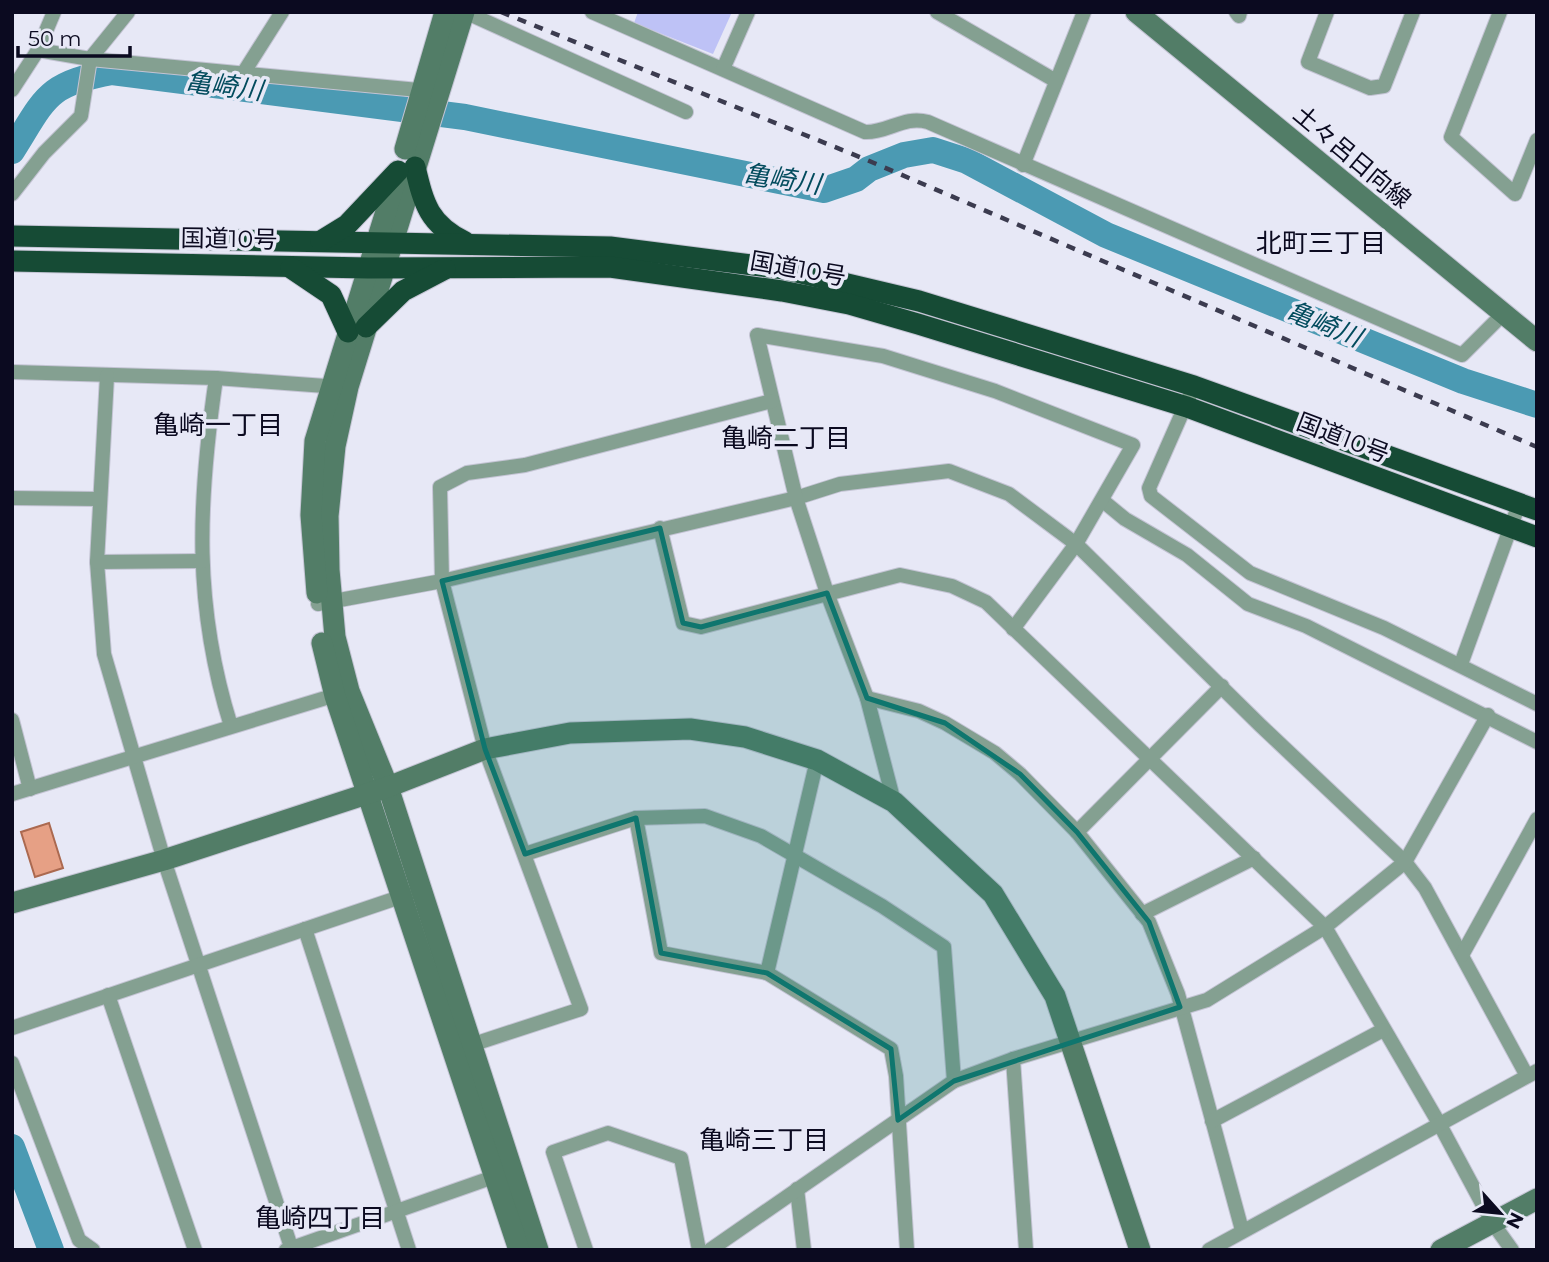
<svg xmlns="http://www.w3.org/2000/svg" width="1549" height="1262" font-family="Montserrat,'Noto Sans JP',sans-serif">
<style>
.green{fill:#bec2f6}
.lines{fill:none;stroke-linecap:round;stroke-linejoin:round}
.river{stroke:#4b9ab3;stroke-width:26}
.building{fill:#e6a085;stroke:#ab6950;stroke-width:2}
.street-casing{stroke:#c4c4d4;stroke-width:16}
.secondary-casing{stroke:#c4c4d4;stroke-width:23}
.highway-casing{stroke:#c4c4d4;stroke-width:23}
.street{stroke:#84a091;stroke-width:14}
.secondary{stroke:#527d67;stroke-width:21}
.highway{stroke:#164b35;stroke-width:21}
.rail{stroke:#3b3b4f;stroke-width:4.5;stroke-dasharray:9 9;stroke-linecap:butt}
.marked{fill:#0f766e;fill-opacity:0.2;stroke:#0f766e;stroke-width:5;stroke-linejoin:round}
.labels{text-anchor:middle;stroke-width:7;stroke-linejoin:round;paint-order:stroke}
.street-label{font-size:24px;fill:#0b0a20;stroke:#e7e8f6}
.water-label{font-size:26px;font-style:italic;fill:#024b5d;stroke:#e7e8f6}
.neighbourhood-label{font-size:26px;fill:#0b0a20;stroke:#e7e8f6}
</style>
<rect width="100%" height="100%" fill="#e7e8f6"/>
<path class="green" d="M638,12H732L713,54L634,23Z"/>
<g class="lines">
<g class="river">
<path d="M12,151C46,97 46,84 112,72L465,117L824,190L856,179L869,169L904,155L933,150L967,161L1106,235L1463,381L1537,405"/>
<path d="M12,1147L51,1250"/>
</g>
</g>
<path class="building" d="M49,823L63,868L35,877L21,832Z"/>
<g class="lines">
<g class="street-casing">
<g id="street">
<path d="M465,12L686,112"/>
<path d="M592,12L865,132C888,133 904,115 928,122L1462,355L1502,315"/>
<path d="M937,12L1056,81"/>
<path d="M1236,12L1239,16L1240,12"/>
<path d="M1327,12L1308,62L1370,88L1384,86L1413,12"/>
<path d="M1500,12L1451,137L1515,194L1537,140"/>
<path d="M38,50L90,59L429,91"/>
<path d="M723,69L748,12"/>
<path d="M244,72L282,12"/>
<path d="M12,90L38,50L54,12"/>
<path d="M1023,165L1084,12"/>
<path d="M12,194L44,153L81,116L90,59L128,12"/>
<path d="M12,372L216,378L339,387"/>
<path d="M107,376L97,562L104,654L164,860L292,1250"/>
<path d="M216,378C198,502 193,605 231,726"/>
<path d="M1194,386L1149,488L1151,496L1250,573L1384,628L1537,704"/>
<path d="M12,498L98,499"/>
<path d="M1103,501L1125,519L1187,555L1248,604L1306,626L1537,742"/>
<path d="M660,528L683,623L701,627L900,575L952,586L986,602L1325,927L1440,1125L1492,1222L1512,1250"/>
<path d="M97,562L202,561"/>
<path d="M318,604L442,581L796,498L840,484L949,471L1009,494L1076,544L1260,725L1405,862L1425,888L1527,1076"/>
<path d="M1461,664L1519,504"/>
<path d="M867,698L919,711L945,723L995,753L1020,774L1077,832L1149,922L1178,994L1242,1230"/>
<path d="M12,720L30,789"/>
<path d="M12,794L342,693"/>
<path d="M894,802L867,698L827,593L796,498L757,335L883,356L995,391L1133,445L1076,544L1013,629"/>
<path d="M636,818L661,953L767,973L891,1049L896,1076L907,1250"/>
<path d="M1077,832L1222,686"/>
<path d="M525,854L636,818L705,816L761,836L882,906L944,947L954,1081"/>
<path d="M1142,914L1254,858"/>
<path d="M305,929L409,1250"/>
<path d="M1462,955L1537,819"/>
<path d="M767,973L817,760"/>
<path d="M108,995L195,1250"/>
<path d="M12,1028L409,894"/>
<path d="M471,1045L581,1009L485,749L442,581L440,487L467,473L525,465L772,401"/>
<path d="M1013,1059L1026,1250"/>
<path d="M12,1063L79,1240L93,1250"/>
<path d="M1212,1121L1383,1030"/>
<path d="M797,1189L804,1250"/>
<path d="M286,1250L502,1174"/>
<path d="M586,1250L553,1152L608,1133L681,1158L699,1250"/>
<path d="M710,1250L954,1081L1013,1059L1207,1000L1325,927L1405,862L1488,715"/>
<path d="M1209,1250L1537,1071"/>
</g>
</g>
<g class="secondary-casing">
<g id="secondary">
<path d="M464,12L348,387L335,446L328,516L329,570L335,637L349,691L388,787L538,1250"/>
<path d="M1136,12L1537,341"/>
<path d="M405,149L445,12"/>
<path d="M317,593L311,515L315,441L396,179"/>
<path d="M322,643L335,696L519,1250"/>
<path d="M12,903L164,860L388,787L485,749L570,733L690,729L745,737L817,760L894,802L993,894L1055,996L1140,1250"/>
<path d="M1441,1250L1537,1199"/>
</g>
</g>
<g class="highway-casing">
<g id="highway">
<path d="M415,167C424,205 429,224 465,242"/>
<path d="M12,236L610,247L784,269L919,301L1194,386L1537,510"/>
<path d="M321,241L347,225L398,171"/>
<path d="M12,261L368,268L610,267L782,291L849,304L918,324L1187,407L1537,537"/>
<path d="M291,268L331,295L348,332"/>
<path d="M366,327L403,291L445,269"/>
</g>
</g>
<use href="#street" class="street"/>
<use href="#secondary" class="secondary"/>
<use href="#highway" class="highway"/>
<path class="rail" d="M501,12L867,160L1537,447"/>
</g>
<path class="marked" d="M660,528L683,623L701,627L827,593L867,698L945,723L1020,774L1077,832L1149,922L1180,1007L954,1081L898,1120L891,1049L767,973L661,953L636,818L525,854L485,749L442,581Z"/>
<g class="labels">
<g class="street-label">
<text transform="translate(1352 157) rotate(40)" y="8">土々呂日向線</text>
<text transform="translate(229 239) rotate(1)" y="8">国道10号</text>
<text transform="translate(798 269) rotate(10)" y="8">国道10号</text>
<text transform="translate(1343 438) rotate(21)" y="8">国道10号</text>
</g>
<g class="water-label">
<text transform="translate(224 86) rotate(7)" y="9">亀崎川</text>
<text transform="translate(782 179) rotate(8)" y="9">亀崎川</text>
<text transform="translate(1324 324) rotate(22)" y="9">亀崎川</text>
</g>
<g class="neighbourhood-label">
<text x="1321" y="252">北町三丁目</text>
<text x="218" y="434">亀崎一丁目</text>
<text x="786" y="447">亀崎二丁目</text>
<text x="764" y="1149">亀崎三丁目</text>
<text x="320" y="1227">亀崎四丁目</text>
</g>
</g>
<rect width="1549" height="1262" fill="none" stroke="#0b0a20" stroke-width="28"/>
<g transform="translate(1500 1213) rotate(117)" stroke="#e7e8f6" stroke-width="5" paint-order="stroke">
<path d="M0-5L12 26L0 18L-12 26Z" fill="#0b0a20"/>
<text y="-10" font-size="19" font-weight="bold" text-anchor="middle" fill="#0b0a20">N</text>
</g>
<path d="M18 46v10h112v-10" fill="none" stroke="#0b0a20" stroke-width="3.5"/>
<text x="28" y="46" font-size="21" fill="#0b0a20" stroke="#e7e8f6" stroke-width="5" paint-order="stroke">50 m</text>
</svg>
